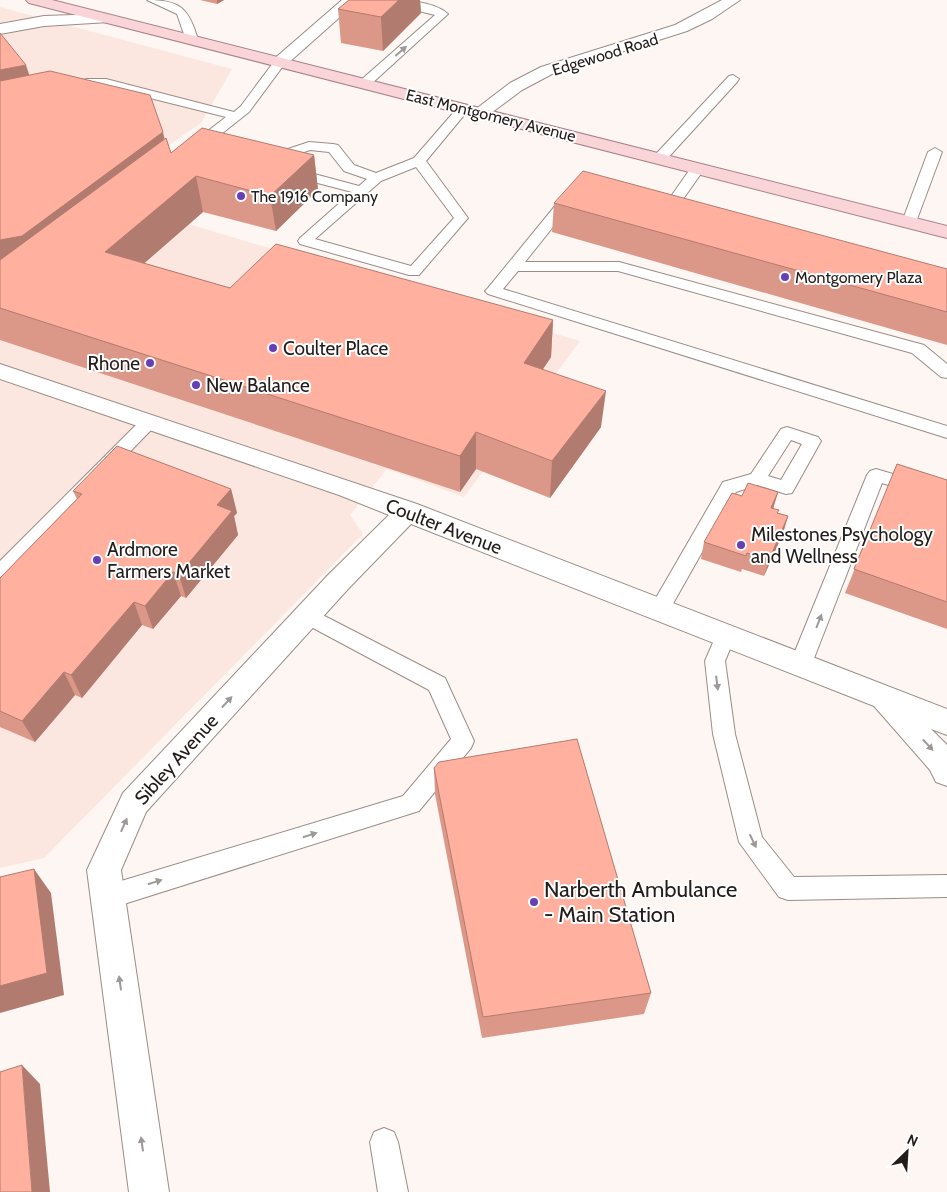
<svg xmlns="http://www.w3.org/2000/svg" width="947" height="1192" font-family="Cabin,sans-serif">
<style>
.built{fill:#fbe7df}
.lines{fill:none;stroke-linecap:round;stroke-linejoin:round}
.service-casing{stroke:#9c8c86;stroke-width:2}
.minor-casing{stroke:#9c8c86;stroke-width:2}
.primary-casing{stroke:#ac8285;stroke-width:2}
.service{fill:#fff;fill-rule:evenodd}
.minor{fill:#fff;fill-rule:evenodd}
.primary{fill:#f9d5d9;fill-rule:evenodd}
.wall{fill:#db9788}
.shaded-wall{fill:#b27b6f}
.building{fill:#ffb09e;stroke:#b27b6f}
.oneway{fill:#9c9998}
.poi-dot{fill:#683db5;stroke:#fff;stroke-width:2}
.labels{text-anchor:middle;stroke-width:4;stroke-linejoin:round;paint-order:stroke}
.far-street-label{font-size:16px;fill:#231c1a;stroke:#fff}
.far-poi-label{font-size:16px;fill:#231c1a;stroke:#fff;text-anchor:start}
.poi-label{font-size:19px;fill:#231c1a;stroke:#fff;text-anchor:start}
.street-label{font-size:19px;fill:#231c1a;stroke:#fff}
.near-poi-label{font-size:22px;fill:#231c1a;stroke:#fff;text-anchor:start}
</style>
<rect width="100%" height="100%" fill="#fdf6f3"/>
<path class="built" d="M0,7L232,69L201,123L95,196L580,341L464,497L387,469L350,515L363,534L44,858L0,868Z"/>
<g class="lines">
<g class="service-casing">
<g id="service">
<path d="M147,0C180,0 189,8 198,40L196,42L192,43L186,40L177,14Z"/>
<path d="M381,0C400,0 433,0 448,14L369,86L365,87L359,83L361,80L435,15L382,2Z"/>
<path d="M280,58L286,62L249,112L201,150L196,151L189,147L191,144L226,117L106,87H87L70,91L64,87L66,84L87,79H106L234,112L241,106L276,59Z"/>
<path d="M733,75L739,79L737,82L665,161H655L653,158L655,155L729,76Z"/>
<path d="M464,104L470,108L426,161L468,218L419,275H409L300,244L298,241L300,238L352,192L287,175L285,172L287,169L292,168L359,186L367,179L344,171L329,152L310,150L269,164L264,163L262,160L264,157L309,142L333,144L338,145L354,165L376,173L414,158L460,105ZM416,167L454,218L411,266L315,239L381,181Z"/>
<path d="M935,148L942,152L916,222L909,226L904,225L902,222L928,152Z"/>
<path d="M698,164L705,168L681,202L687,211L694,215L687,219L677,217L667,202L693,165Z"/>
<path d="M569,194L576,198L525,262H619L924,345L947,364V378L941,377L912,353L618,271H518L503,289L947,426V438L488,294L485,291L488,288L564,195Z"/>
<path d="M149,416L155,418L158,422L155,426L7,578L0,580V561L143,418Z"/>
<path d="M787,427L818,437L821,441L792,493L786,494L757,485L736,492L666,616L659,618L652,616L649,610L723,482L751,474L781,429ZM791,440L802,444L781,480L768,476Z"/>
<path d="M876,469L947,490V504L882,483L811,666L807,672L800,674L793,672L789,666L867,475L870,471Z"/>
<path d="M307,607L445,678L474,741L471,748L419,811L108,909L99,905L96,897L99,889L108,885L403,796L451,739L429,690L300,621L297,615L300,609Z"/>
<path d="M725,629L732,631L735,637L725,661L735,734L762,837L794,877L947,875V897L788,900L779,897L739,842L713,734L705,661L718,631Z"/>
<path d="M384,1128L394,1132L398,1142L408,1192H378L370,1142L374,1132Z"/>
</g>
</g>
<g class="minor-casing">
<g id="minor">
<path d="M342,0H359L286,65H274L272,62L274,59Z"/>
<path d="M722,0H740L712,19L687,31L552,74L522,90L487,116H475L472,112L510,83L541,67L675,25Z"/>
<path d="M104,14L112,19L109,22L44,26L0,34V24L44,16Z"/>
<path d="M0,364L417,504L947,709V735L931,729L947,745V786L936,782L930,770L874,706L411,524L348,589L146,812L121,870L169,1192H129L87,870L123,793L328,575L389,515L339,495L0,379Z"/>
</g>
</g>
<g class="primary-casing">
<path id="primary" d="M26,0H52L947,226V238L29,3Z"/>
</g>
<use href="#service" class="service"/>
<use href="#minor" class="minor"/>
<use href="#primary" class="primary"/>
</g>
<g class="wall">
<path d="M200,0H224L217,4Z"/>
<path d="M349,0H420L421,13L383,51L341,43L338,9Z"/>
<path d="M0,33L29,75L164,139L171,153L314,155L318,190L276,231L203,212L144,263L230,288L553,320L551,357L543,369L601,427L550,498L476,469L460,492L0,340Z"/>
<path d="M554,203L947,269V345L552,232Z"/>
<path d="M897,464L947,480V629L845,593Z"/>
<path d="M231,489L237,513L234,516L238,535L186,598L181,596L153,629L142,625L82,698L75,695L35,742L0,727V578L77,499L73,491Z"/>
<path d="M778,492L773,508L778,513L788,516L783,533L764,576L742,569L741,572L701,559L704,542L742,496Z"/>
<path d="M434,768L651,993L644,1014L482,1038L435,794Z"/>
</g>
<g class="shaded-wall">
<path d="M217,0H224L217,4Z"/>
<path d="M399,0H420L421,13L383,51L381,17Z"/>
<path d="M26,65L34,90L0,98V70Z"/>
<path d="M163,132L169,159L0,270V240Z"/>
<path d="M314,155L318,190L276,231L270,196Z"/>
<path d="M196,176L203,212L116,288L105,252Z"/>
<path d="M553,320L551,357L523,399L524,363Z"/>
<path d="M606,391L601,427L550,498L552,461Z"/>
<path d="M476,432V469L460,492V456Z"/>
<path d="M231,489L237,513L234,516L238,535L186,598L179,575L217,505Z"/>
<path d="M778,492L773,509L771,508Z"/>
<path d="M788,516L783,533L764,576L769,560Z"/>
<path d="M173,572L181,596L153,629L145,606Z"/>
<path d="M134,602L142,625L82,698L71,675Z"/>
<path d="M64,672L75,695L35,742L22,721Z"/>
<path d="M34,869L51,893L64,995L0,1013V986Z"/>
<path d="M22,1065L40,1084L50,1192H32Z"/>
</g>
<g class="building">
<path d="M349,0H399L381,17L338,9Z"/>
<path d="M0,33L26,65L0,70Z"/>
<path d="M50,71L150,95L163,132L22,236L0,240V81Z"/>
<path d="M202,128L314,155L270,196L196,176L105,252L230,288L276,244L553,320L524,363L606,391L552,461L476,432L460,456L0,308V260L166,138L171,153Z"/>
<path d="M583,171L947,269V312L554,203Z"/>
<path d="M117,446L231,489L217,505L232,511L179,575L173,572L145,606L134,602L71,675L64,672L22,721L0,711V578L82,494L73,491Z"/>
<path d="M897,464L947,480V602L854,569Z"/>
<path d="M748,483L778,492L771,508L779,510L777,513L788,516L769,560L747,553L746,556L704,542L732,493L742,496Z"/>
<path d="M577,739L651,993L483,1017L434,768L439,762Z"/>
<path d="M34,869L47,973L0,986V877Z"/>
<path d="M22,1065L32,1192H0V1072Z"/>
</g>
<defs><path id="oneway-solid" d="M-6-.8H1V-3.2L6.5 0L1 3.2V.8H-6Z" transform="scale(1.25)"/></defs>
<g class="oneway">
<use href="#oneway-solid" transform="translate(401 51) rotate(-41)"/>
<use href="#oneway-solid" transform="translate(819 621) rotate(-69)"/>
<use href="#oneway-solid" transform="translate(717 683) rotate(83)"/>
<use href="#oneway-solid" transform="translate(227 702) rotate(-47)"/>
<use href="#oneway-solid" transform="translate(928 745) rotate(47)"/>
<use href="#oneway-solid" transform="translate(124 825) rotate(-66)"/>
<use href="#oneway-solid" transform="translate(310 835) rotate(-17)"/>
<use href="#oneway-solid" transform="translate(753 841) rotate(64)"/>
<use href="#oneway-solid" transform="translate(155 882) rotate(-17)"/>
<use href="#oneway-solid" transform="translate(120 983) rotate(-98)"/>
<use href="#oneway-solid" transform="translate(142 1144) rotate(-98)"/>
</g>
<g class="poi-dot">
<circle cx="241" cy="196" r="5"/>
<circle cx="785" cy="277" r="5"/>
<circle cx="273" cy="348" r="5"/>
<circle cx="150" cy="363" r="5"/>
<circle cx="196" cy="385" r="5"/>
<circle cx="741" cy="545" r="5"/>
<circle cx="97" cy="560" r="5"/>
<circle cx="534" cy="902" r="5"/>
</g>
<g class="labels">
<g class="far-street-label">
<text transform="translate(605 54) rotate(-17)" y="6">Edgewood Road</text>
<text transform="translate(491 115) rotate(14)" y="6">East Montgomery Avenue</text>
</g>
<g class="far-poi-label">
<text x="251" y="202">The 1916 Company</text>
<text x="795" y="283">Montgomery Plaza</text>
</g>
<g class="poi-label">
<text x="283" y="355">Coulter Place</text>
<text x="140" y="370" text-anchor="end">Rhone</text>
<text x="206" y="392">New Balance</text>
<text x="751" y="541">Milestones Psychology<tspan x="751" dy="22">and Wellness</tspan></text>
<text x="107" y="556">Ardmore<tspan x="107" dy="22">Farmers Market</tspan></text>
</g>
<g class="street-label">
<text transform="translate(444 526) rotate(21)" y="7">Coulter Avenue</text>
<text transform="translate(176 759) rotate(-48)" y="7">Sibley Avenue</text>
</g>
<g class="near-poi-label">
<text x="544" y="897">Narberth Ambulance<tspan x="544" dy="25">- Main Station</tspan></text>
</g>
</g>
<g transform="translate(907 1152) rotate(25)" stroke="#ffffff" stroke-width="4" paint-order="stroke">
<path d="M0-4L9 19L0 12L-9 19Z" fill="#231c1a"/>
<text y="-8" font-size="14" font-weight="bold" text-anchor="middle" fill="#231c1a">N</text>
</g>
</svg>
